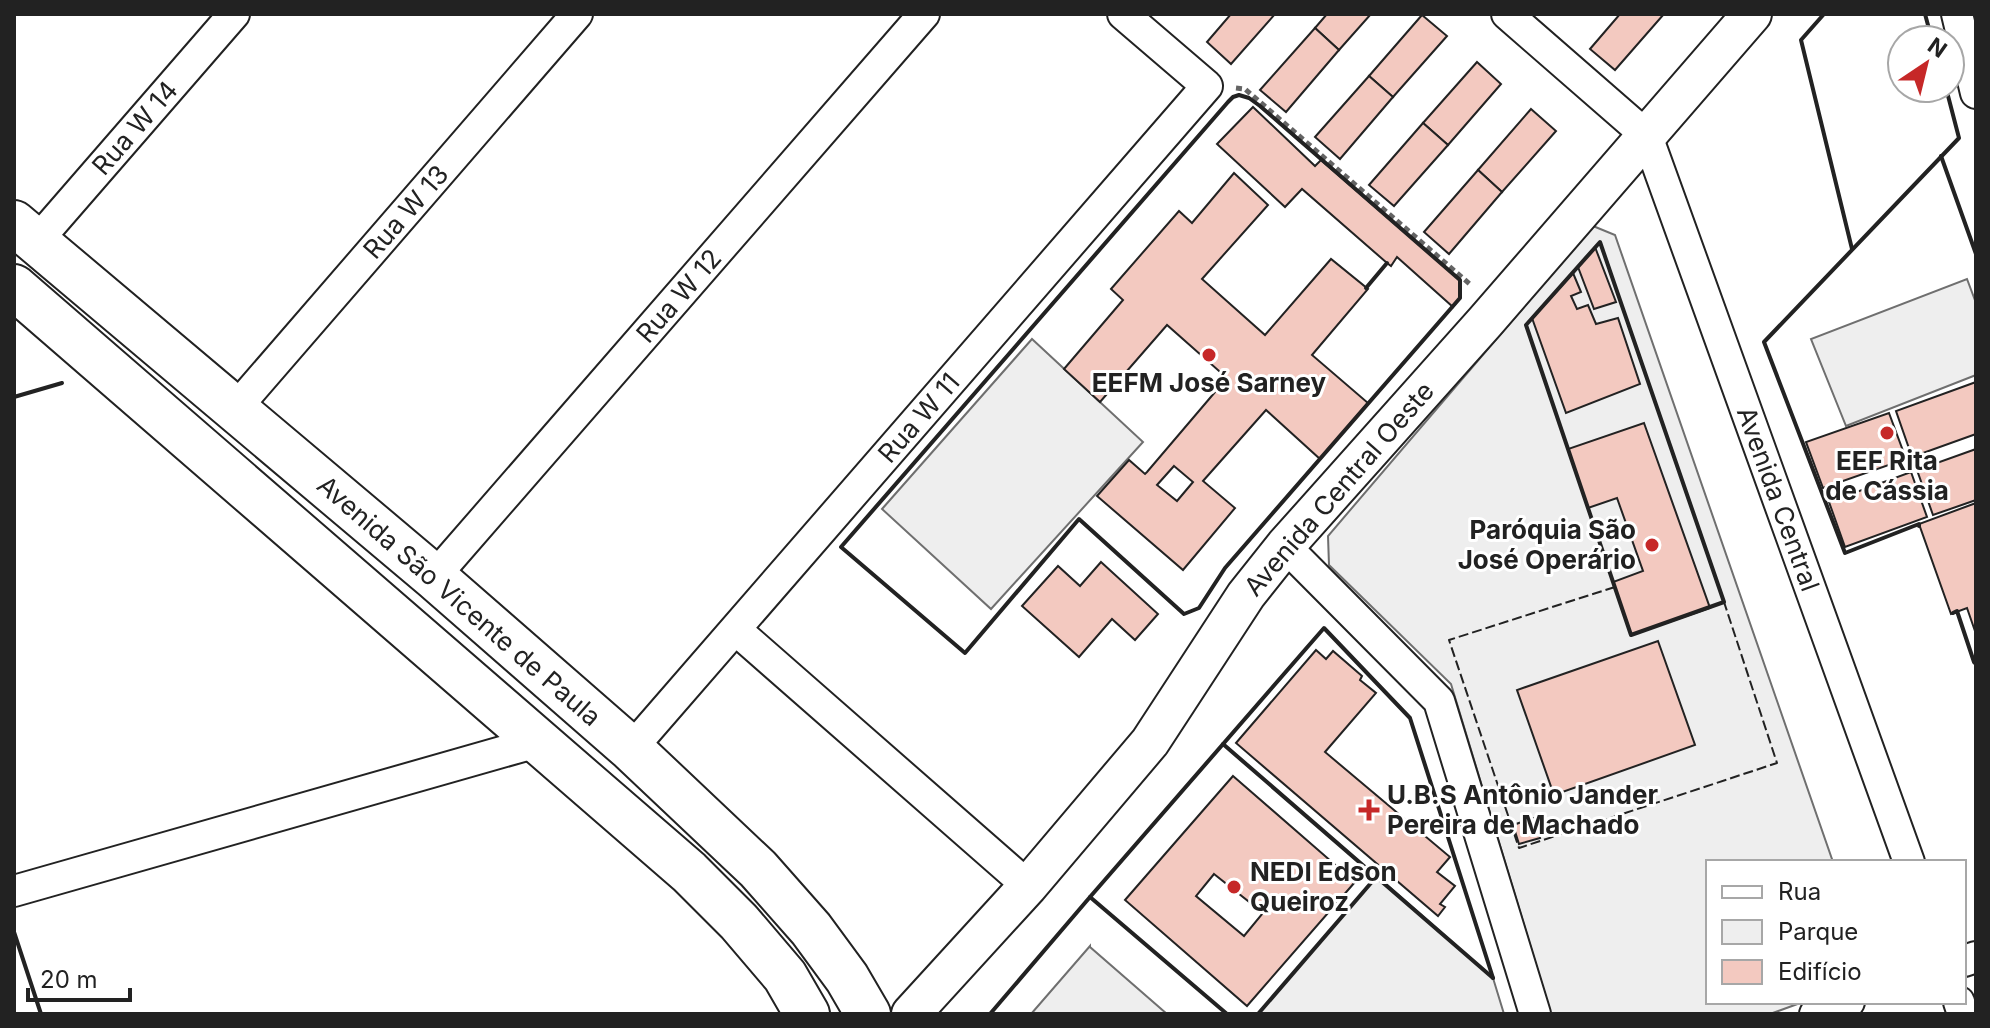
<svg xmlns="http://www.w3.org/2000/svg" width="1990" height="1028" font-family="Inter,sans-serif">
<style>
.green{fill:#eee;stroke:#6f6f6f;stroke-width:2}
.building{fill:#f3c9c0;stroke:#222;stroke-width:2;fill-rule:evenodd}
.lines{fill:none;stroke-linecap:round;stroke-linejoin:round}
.minor-casing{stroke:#222;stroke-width:34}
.tertiary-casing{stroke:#222;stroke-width:42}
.primary-casing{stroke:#222;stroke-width:48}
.path{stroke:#646464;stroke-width:5;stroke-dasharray:6 4;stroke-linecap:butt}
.minor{stroke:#fff;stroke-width:30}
.tertiary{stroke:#fff;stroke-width:38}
.primary{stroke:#fff;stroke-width:44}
.fence{stroke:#222;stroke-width:2;stroke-dasharray:10 4;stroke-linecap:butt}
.wall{stroke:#222;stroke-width:4}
.poi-dot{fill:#c62828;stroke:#fff;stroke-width:3}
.labels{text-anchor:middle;stroke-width:6;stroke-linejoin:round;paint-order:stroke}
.street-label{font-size:26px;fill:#222;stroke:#fff}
.poi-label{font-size:26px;font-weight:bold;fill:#222;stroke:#fff}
</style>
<rect width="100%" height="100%" fill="#fff"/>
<g class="green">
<path d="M1593,226L1615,235L1833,862H1708V1002H1803L1770,1014H1551L1451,684L1329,565L1328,536Z"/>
<path d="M1967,279L1976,303V375L1846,426L1811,339Z"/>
<path d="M1032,339L1143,442L991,609L882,509Z"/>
<path d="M1377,876L1493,978L1504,1014H1258Z"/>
<path d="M1090,946V947L1167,1014H1031Z"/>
</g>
<g class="building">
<path d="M1231,14H1275L1231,64L1207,42Z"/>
<path d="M1327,14H1371L1339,50L1315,28Z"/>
<path d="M1620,14H1664L1615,70L1590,49Z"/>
<path d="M1422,15L1447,36L1393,97L1369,76Z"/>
<path d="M1315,28L1339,50L1286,112L1260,90Z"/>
<path d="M1477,62L1501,84L1448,145L1423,123Z"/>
<path d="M1369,76L1393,97L1340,159L1315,137Z"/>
<path d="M1253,107L1315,166L1321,160L1460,280V298L1453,307L1397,257L1391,266L1387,263L1302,189L1285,207L1217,144Z"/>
<path d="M1531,109L1556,131L1502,192L1478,170Z"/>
<path d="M1423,123L1448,145L1394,206L1369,185Z"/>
<path d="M1478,170L1502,192L1449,254L1424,232Z"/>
<path d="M1234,173L1268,205L1202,279L1265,335L1331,259L1368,289L1312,355L1368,403L1320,459L1266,410L1203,481L1235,508L1183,570L1097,496L1129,460L1145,474L1147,472L1227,378L1167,325L1100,402L1064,369L1123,300L1111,289L1179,211L1192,223ZM1174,466L1193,482L1177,501L1157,485Z"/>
<path d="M1595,247L1616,302L1594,309L1578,267Z"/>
<path d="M1573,273L1581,292L1571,296L1577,309L1588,305L1596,324L1618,318L1640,384L1566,413L1532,318Z"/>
<path d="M1976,382V434L1912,457L1896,411Z"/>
<path d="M1889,413L1906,459L1823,488L1806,442Z"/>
<path d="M1644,423L1710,608L1631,635L1613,582L1643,571L1617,498L1588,508L1568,449Z"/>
<path d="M1976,449V500L1933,515L1917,470Z"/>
<path d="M1911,472L1927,517L1845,547L1829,502Z"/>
<path d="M1976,503V634L1967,608L1951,614L1919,524Z"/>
<path d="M1101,562L1158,614L1135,640L1112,619L1079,657L1022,606L1058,566L1080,586Z"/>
<path d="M1658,641L1695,745L1554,795L1517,690Z"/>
<path d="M1316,650L1326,659L1333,651L1362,676L1360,680L1376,693L1325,752L1450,857L1437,872L1455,886L1440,904L1445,907L1438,916L1236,743Z"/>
<path d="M1233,776L1355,882L1247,1006L1125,900ZM1214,874L1263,913L1244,936L1196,896Z"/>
<path d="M1534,818L1540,838L1519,844L1513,825Z"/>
</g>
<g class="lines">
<g class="minor-casing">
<g id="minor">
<path d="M1507,14L1647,136L1909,862"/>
<path d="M1957,14L1976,93"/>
<path d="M36,242L234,14"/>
<path d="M235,409L577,14"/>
<path d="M1285,546L1439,701L1535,1014"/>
<path d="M434,577L924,14"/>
<path d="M736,630L1028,886"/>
<path d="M631,749L1207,86L1123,14"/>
<path d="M14,891L537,742"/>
<path d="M1964,961L1976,957"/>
<path d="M1959,1002L1963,1014"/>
<path d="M1815,1014L1849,1002"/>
</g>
</g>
<g class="tertiary-casing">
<path id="tertiary" d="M911,1014L1028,886L1150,742L1246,595L1285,546L1485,322L1752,14"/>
</g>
<g class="primary-casing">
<g id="primary">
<path d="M14,223L434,577L631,749L758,869L811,929L847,978L868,1014"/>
<path d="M14,287L689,872L739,922L785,976L807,1014"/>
</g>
</g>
<path class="path" d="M1236,88L1245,89L1472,286"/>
<use href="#minor" class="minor"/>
<use href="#tertiary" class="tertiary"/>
<use href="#primary" class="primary"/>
<path class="fence" d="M1615,587L1449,640L1519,848L1777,763L1724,602"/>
<g class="wall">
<path d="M1824,14L1801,40L1852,249"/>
<path d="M1925,14L1932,40"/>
<path d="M1239,95L1249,98L1260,106L1460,280V298L1225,568L1199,608L1184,614L1079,519L965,653L841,547L1228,102L1233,97Z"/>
<path d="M1941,156L1976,254"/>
<path d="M1600,242L1724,602L1631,635L1526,325Z"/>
<path d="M1366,288L1387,263"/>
<path d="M14,397L62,383"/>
<path d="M1919,526V524L1845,553L1764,342L1959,138L1946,88"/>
<path d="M1953,613L1957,611L1974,662L1976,664"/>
<path d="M1223,744L1493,978"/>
<path d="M1090,897L1227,1014"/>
<path d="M14,932L41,1014"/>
<path d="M990,1014L1090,897L1324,628L1410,718L1493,978"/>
<path d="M1258,1014L1377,876"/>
</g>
</g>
<g class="poi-dot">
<circle cx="1209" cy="355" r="8"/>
<circle cx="1887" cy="433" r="8"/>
<circle cx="1652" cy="545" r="8"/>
<path d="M1365 798h8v8h8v8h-8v8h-8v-8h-8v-8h8z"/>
<circle cx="1234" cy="887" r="8"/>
</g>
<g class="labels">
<g class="street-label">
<text transform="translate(135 128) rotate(-49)" y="9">Rua W 14</text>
<text transform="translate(406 212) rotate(-49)" y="9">Rua W 13</text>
<text transform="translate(679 296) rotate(-49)" y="9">Rua W 12</text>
<text transform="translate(919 418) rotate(-49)" y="9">Rua W 11</text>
<text transform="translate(1339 489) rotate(-49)" y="9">Avenida Central Oeste</text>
<text transform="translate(1778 499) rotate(70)" y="9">Avenida Central</text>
<text transform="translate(459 601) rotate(41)" y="9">Avenida São Vicente de Paula</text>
</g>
<g class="poi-label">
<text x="1209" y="392">EEFM José Sarney</text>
<text x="1887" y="470">EEF Rita<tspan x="1887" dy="30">de Cássia</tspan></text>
<text x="1636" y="539" text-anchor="end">Paróquia São<tspan x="1636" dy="30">José Operário</tspan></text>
<text x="1387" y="804" text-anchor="start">U.B.S Antônio Jander<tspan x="1387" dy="30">Pereira de Machado</tspan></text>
<text x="1250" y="881" text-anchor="start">NEDI Edson<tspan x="1250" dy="30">Queiroz</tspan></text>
</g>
</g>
<rect width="1990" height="1028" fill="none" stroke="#222222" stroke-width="32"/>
<rect x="1706" y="860" width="260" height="144" fill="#ffffff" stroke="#a7a7a7" stroke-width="2"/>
<rect x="1722" y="886" width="40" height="12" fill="#ffffff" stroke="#a7a7a7" stroke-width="2"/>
<text x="1778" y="900" font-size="24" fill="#222222">Rua</text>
<rect x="1722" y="920" width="40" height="24" fill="#eeeeee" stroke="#a7a7a7" stroke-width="2"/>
<text x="1778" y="940" font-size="24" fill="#222222">Parque</text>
<rect x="1722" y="960" width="40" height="24" fill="#f3c9c0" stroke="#a7a7a7" stroke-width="2"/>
<text x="1778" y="980" font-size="24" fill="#222222">Edifício</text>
<g transform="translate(1926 64) rotate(35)"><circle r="38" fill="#ffffff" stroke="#a7a7a7" stroke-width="2"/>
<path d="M0-6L14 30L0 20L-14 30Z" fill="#c62828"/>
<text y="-12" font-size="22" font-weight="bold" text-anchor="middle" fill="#222222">N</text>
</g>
<path d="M28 988v12h102v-12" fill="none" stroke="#222222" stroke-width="4"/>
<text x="40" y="988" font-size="24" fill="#222222" stroke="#ffffff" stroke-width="6" paint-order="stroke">20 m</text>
</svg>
